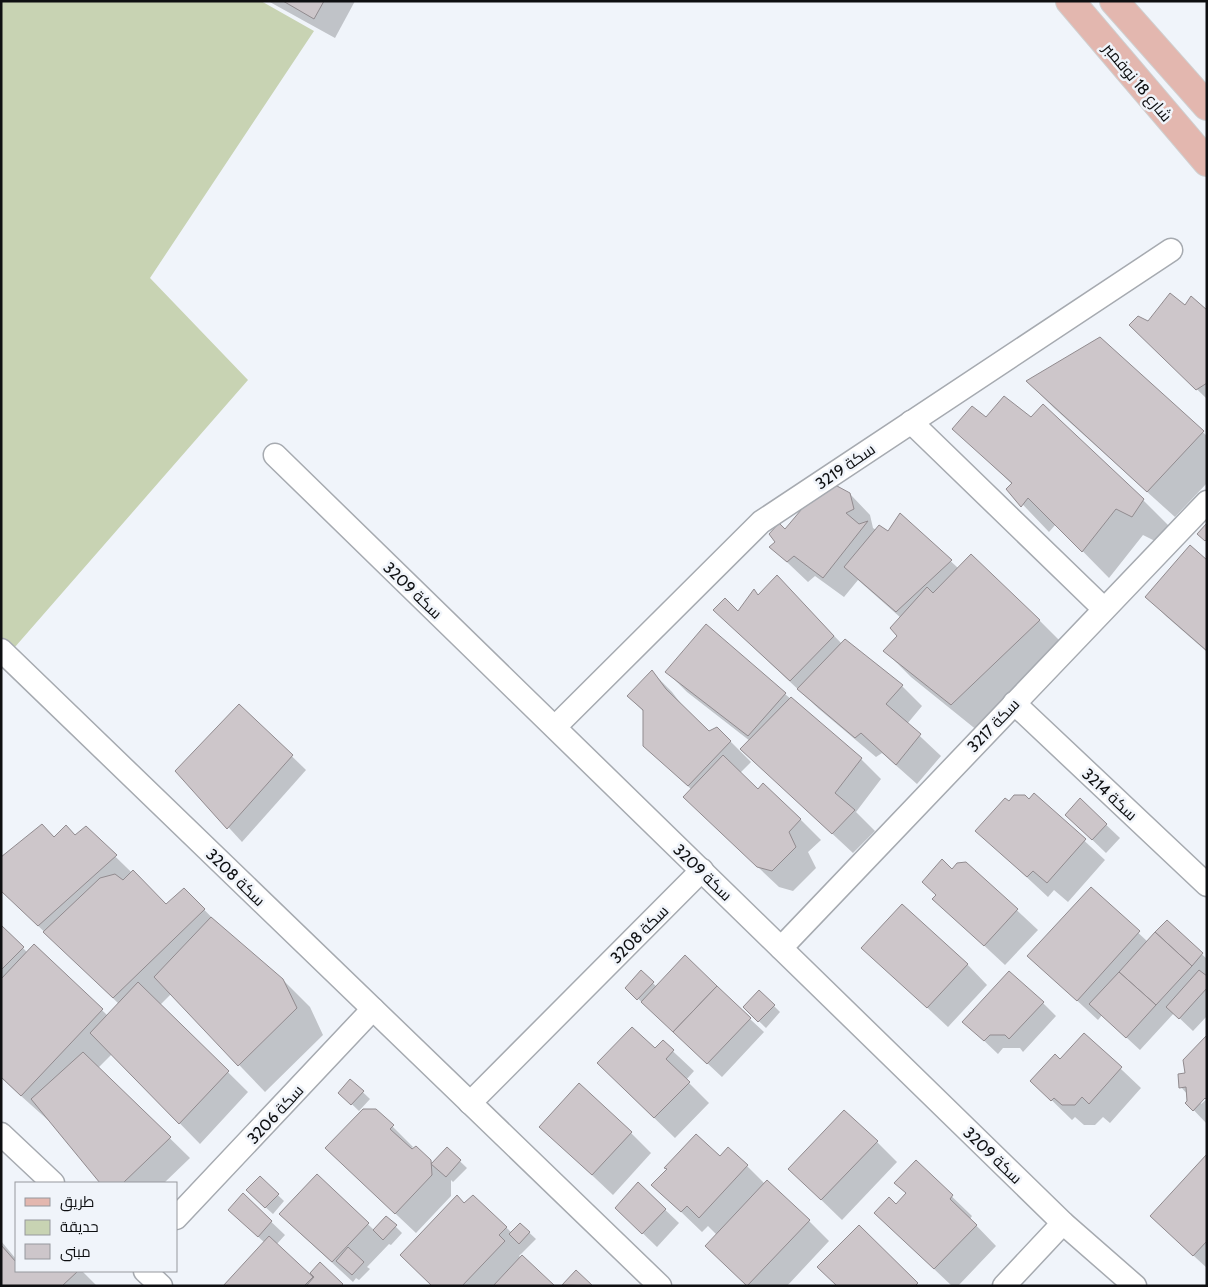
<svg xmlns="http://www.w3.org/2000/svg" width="1208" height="1287" font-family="Cabin,Cairo,sans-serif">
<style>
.green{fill:#c8d3b3}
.shadow{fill:#0003}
.building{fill:#cdc6ca;stroke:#918b8f}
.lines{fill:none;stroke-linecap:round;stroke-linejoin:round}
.street-casing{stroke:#a6aab0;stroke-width:25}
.primary-casing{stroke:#cfcfcf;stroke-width:30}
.street{stroke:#fff;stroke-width:22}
.primary{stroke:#e3b7af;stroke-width:28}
.labels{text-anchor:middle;stroke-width:5;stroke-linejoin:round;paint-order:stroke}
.street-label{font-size:16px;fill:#0e0f11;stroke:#f0f4fa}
</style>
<rect width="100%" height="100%" fill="#f0f4fa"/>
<path class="green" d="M1,1H261L314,31L150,278L248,380L8,655L1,649Z"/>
<g class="shadow">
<path d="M268,1H355L335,38Z"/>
<path d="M1185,307L1207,312V399L1131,325L1148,322Z"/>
<path d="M1099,338L1207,436V483L1175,517L1054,408L1028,382Z"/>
<path d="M954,429L1143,500L1170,527L1159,543L1143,535L1109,578L1056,524L1049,532L1008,489L1012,484Z"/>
<path d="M850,494L870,515L873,528L876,530L889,532L901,515L958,568L1039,620L1066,647L978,731L911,677L885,651L899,636L901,618L858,580L844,597L815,576L808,582L771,547L785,531Z"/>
<path d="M1207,561V652L1167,617L1147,597Z"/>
<path d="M777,577L842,644L902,686L922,706L907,724L941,756L917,784L882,753L876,757L819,709L735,630L738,613L759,596Z"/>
<path d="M652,672L672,692L685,709L709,733L717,728L751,762L740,773L758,790L800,819L821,840L808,852L816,868L793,891L779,887L705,817L692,790L644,745V712L628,696Z"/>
<path d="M667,672L785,694L861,759L881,779L856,812L875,831L853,853L741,749L750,741L687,692Z"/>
<path d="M239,705L306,770L242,842L177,771Z"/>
<path d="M1034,794L1105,860L1068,902L1054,890L1048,897L977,831L1009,803L1029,800Z"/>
<path d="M1080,800L1120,838L1106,853L1080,828Z"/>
<path d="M86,828L166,906L184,889L222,928L282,979L310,1007L323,1035L265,1092L171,994L160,1005L248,1092L200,1144L112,1054L98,1068L190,1158L164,1183H102L50,1120L49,1121L1,1078V927L28,953L35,945L108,1016L119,1004L1,890L55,839L76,836Z"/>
<path d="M966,863L1038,930L1005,965L934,899L952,870Z"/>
<path d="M1091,889L1148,942L1167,922L1207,959V1016L1193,1031L1174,1013L1140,1050L1102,1015L1098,1020L1029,956Z"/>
<path d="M863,948L967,964L987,985L948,1027Z"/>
<path d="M641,972L657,987L750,1019L764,1032L722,1077L633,994Z"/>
<path d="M759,991L780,1012L766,1028L744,1007Z"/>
<path d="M1043,1003L1056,1016L1023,1052L1020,1048H1003L998,1054L978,1035Z"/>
<path d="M1085,1035L1141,1088L1110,1123L1103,1117L1095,1125H1084L1075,1117L1072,1120L1032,1081L1060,1061Z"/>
<path d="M663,1042L694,1071L686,1080L709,1103L675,1138L619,1084Z"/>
<path d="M1186,1074L1201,1104L1207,1099V1124L1187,1103L1189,1101L1188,1095L1181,1087Z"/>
<path d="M350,1080L370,1099L359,1111L339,1092Z"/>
<path d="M376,1110L413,1147L411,1149L412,1151L416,1147L433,1164L447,1149L467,1168L453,1182L451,1180V1196L416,1233L347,1168Z"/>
<path d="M541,1127L631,1133L651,1153L613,1195Z"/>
<path d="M877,1142L897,1162L842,1220L810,1189Z"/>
<path d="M1207,1156V1268L1172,1236Z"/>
<path d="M720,1157L747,1166L765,1184L809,1221L829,1241L787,1286H747L706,1246L717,1235L708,1226L702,1232L653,1185Z"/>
<path d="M916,1162L972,1216L970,1219L996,1246L958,1286H952L896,1233V1206L907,1194Z"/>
<path d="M317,1176L374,1230L386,1217L402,1233L391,1245L389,1244L367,1267L370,1269L359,1280L356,1278L353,1282L301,1234Z"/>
<path d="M260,1178L284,1201L273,1214L254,1197Z"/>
<path d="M638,1184L679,1223L657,1247L630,1221Z"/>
<path d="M243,1195L285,1235L276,1245L313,1279L320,1264L342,1286H224L264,1242L243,1223Z"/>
<path d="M473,1196L512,1233L520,1224L536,1239L519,1256L554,1286H433L464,1204Z"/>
<path d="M1,1241L16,1259V1271H82L97,1286H1Z"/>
</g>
<g class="building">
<path d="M283,1H324L314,19Z"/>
<path d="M1170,293L1185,305L1191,296L1207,310V383L1196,390L1129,325L1138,316L1148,321Z"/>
<path d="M1100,337L1204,431L1147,492L1026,381Z"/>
<path d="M1004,396L1031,417L1043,404L1144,499L1132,517L1116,509L1082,552L1028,498L1021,507L1006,489L1012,483L952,429L972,406L986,417Z"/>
<path d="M837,486L850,493L854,509L846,513L859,524L868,521L823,578L794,556L787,562L769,547L775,542L769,534L779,523L785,529L817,491L822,495L829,488Z"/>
<path d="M900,513L952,560L896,612L844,567L879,525L888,531Z"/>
<path d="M1207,523V539L1205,541L1197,534Z"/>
<path d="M1190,545L1207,560V651L1145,597Z"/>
<path d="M971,554L1040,620L951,705L883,651L897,636L890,628L927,587L933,593Z"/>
<path d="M777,575L834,636L790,681L713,610L725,598L738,611L754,589L758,595Z"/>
<path d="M706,624L786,693L748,736L665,672Z"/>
<path d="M845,639L903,685L886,704L921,734L896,765L861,733L855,738L797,689Z"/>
<path d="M652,670L666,689L709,731L717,727L731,741L688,786L643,746V710L627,696Z"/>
<path d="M791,697L862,758L835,793L855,810L832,834L740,749Z"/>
<path d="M239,704L293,755L227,829L175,771Z"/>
<path d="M723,755L758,789L763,783L801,819L789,832L796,847L772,871L757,867L683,797Z"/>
<path d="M1034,793L1086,839L1047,883L1033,871L1027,877L975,831L1005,798L1009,801L1014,795H1025L1029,799Z"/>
<path d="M1080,798L1107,824L1092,840L1065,815Z"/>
<path d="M42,824L54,837L66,825L75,835L86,826L117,855L38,926L1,891V857Z"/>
<path d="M942,859L952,869L957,863L966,862L1018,909L984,946L932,899L936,895L922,882Z"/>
<path d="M133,870L166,904L184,888L205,909L113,998L43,932L100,878L115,874L123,880Z"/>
<path d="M1091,887L1140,931L1077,1001L1027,956Z"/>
<path d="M902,904L968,964L927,1008L861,948Z"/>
<path d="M211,917L283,979L297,1008L238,1066L154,977Z"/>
<path d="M1167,920L1203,953L1192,966L1155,932Z"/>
<path d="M1,925L24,947L1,970Z"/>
<path d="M1155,932L1192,966L1156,1005L1119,972Z"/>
<path d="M34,944L103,1009L21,1096L1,1077V979Z"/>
<path d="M685,955L717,986L673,1032L641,1002Z"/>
<path d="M641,970L654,982L637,1000L625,988Z"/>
<path d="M1199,970L1207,976V988L1179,1019L1166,1007Z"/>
<path d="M1009,971L1044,1002L1009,1039L1005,1035H990L984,1041L962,1022Z"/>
<path d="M1119,972L1156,1005L1126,1038L1089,1004Z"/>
<path d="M138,982L229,1071L179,1124L90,1033Z"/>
<path d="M717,986L751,1018L707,1064L673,1032Z"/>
<path d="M759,990L775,1005L758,1022L743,1007Z"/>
<path d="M632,1027L655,1048L663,1040L674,1050L666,1059L690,1082L654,1118L597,1063Z"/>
<path d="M1084,1033L1122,1067L1089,1104L1082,1097L1075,1105H1062L1054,1098L1051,1101L1030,1081L1055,1054L1060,1059Z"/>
<path d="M1207,1035V1100L1205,1098L1193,1111L1185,1103L1187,1101L1186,1087L1179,1088L1178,1074L1185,1073L1183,1060Z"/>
<path d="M83,1052L171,1137L123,1183H100L31,1099Z"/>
<path d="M350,1079L364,1091L351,1105L338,1093Z"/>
<path d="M579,1083L632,1132L592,1175L539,1127Z"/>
<path d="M363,1109H376L394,1125L390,1129L412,1149L416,1146L431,1160L432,1175L395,1214L325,1148Z"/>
<path d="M844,1110L878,1141L821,1200L788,1169Z"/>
<path d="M696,1134L720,1156L728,1147L748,1165L699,1218L687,1206L681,1212L651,1185L667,1169L664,1168Z"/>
<path d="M447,1147L461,1160L446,1177L431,1164Z"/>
<path d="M1207,1154V1241L1193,1256L1150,1216Z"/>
<path d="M916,1160L953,1195L950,1199L977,1225L934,1269L874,1213L889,1197L896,1204L906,1193L894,1183Z"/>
<path d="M317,1174L369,1223L332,1262L279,1214Z"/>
<path d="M260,1176L279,1194L265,1208L246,1190Z"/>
<path d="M767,1180L810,1220L747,1286L705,1246Z"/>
<path d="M638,1182L666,1209L642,1234L615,1208Z"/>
<path d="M243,1193L272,1221L258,1237L228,1210Z"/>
<path d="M457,1195L464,1203L473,1195L507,1227L499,1235L505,1241L462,1286H432L400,1255Z"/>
<path d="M386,1216L397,1225L383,1240L373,1230Z"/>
<path d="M520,1223L530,1232L519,1244L509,1234Z"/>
<path d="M859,1225L918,1283L915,1286H837L817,1267Z"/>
<path d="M269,1236L313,1277L304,1286H223Z"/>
<path d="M1,1245L16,1262V1271H78L62,1286H1Z"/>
<path d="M348,1247L364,1262L352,1275L336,1261Z"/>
<path d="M522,1255L555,1286H493Z"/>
<path d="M320,1262L343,1284L341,1286H306L314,1277L310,1273Z"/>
<path d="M576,1270L593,1286L562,1285Z"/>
</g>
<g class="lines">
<g class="street-casing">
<g id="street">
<path d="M911,422L1104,609"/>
<path d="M275,455L1063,1223L1135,1286"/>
<path d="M1,650L660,1286"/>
<path d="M1014,703L1207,885"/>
<path d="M555,727L761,522L1171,250"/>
<path d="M781,948L1207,502"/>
<path d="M470,1103L702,870"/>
<path d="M1,1134L53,1183"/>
<path d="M176,1218L373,1009"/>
<path d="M145,1271L161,1286"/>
<path d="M1004,1286L1063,1223"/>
</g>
</g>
<g class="primary-casing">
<g id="primary">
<path d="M1070,1L1207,162"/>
<path d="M1114,1L1207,106"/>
</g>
</g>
<use href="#street" class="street"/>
<use href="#primary" class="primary"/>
</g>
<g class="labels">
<g class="street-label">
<text transform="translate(1138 82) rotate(50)" y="6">شارع 18 نوفمبر</text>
<text transform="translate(845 466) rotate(-34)" y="6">سكة 3219</text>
<text transform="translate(413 590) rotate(44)" y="6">سكة 3209</text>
<text transform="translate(993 725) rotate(-46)" y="6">سكة 3217</text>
<text transform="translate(1110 794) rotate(43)" y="6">سكة 3214</text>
<text transform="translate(703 872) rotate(44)" y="6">سكة 3209</text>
<text transform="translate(236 877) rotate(44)" y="6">سكة 3208</text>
<text transform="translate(639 934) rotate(-45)" y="6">سكة 3208</text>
<text transform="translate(275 1114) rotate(-47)" y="6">سكة 3206</text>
<text transform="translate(993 1155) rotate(44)" y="6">سكة 3209</text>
</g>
</g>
<rect width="1208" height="1287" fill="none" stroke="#0e0f11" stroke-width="5"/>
<rect x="15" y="1182" width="162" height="90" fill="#f0f4fa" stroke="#96989d"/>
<rect x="25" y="1198" width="25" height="8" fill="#e3b7af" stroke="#96989d"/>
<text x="60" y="1207" font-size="15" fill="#0e0f11">طريق</text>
<rect x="25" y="1220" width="25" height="15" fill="#c8d3b3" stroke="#96989d"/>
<text x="60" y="1232" font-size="15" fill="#0e0f11">حديقة</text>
<rect x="25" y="1244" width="25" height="15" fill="#cdc6ca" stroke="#96989d"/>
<text x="60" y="1257" font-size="15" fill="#0e0f11">مبنى</text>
</svg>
